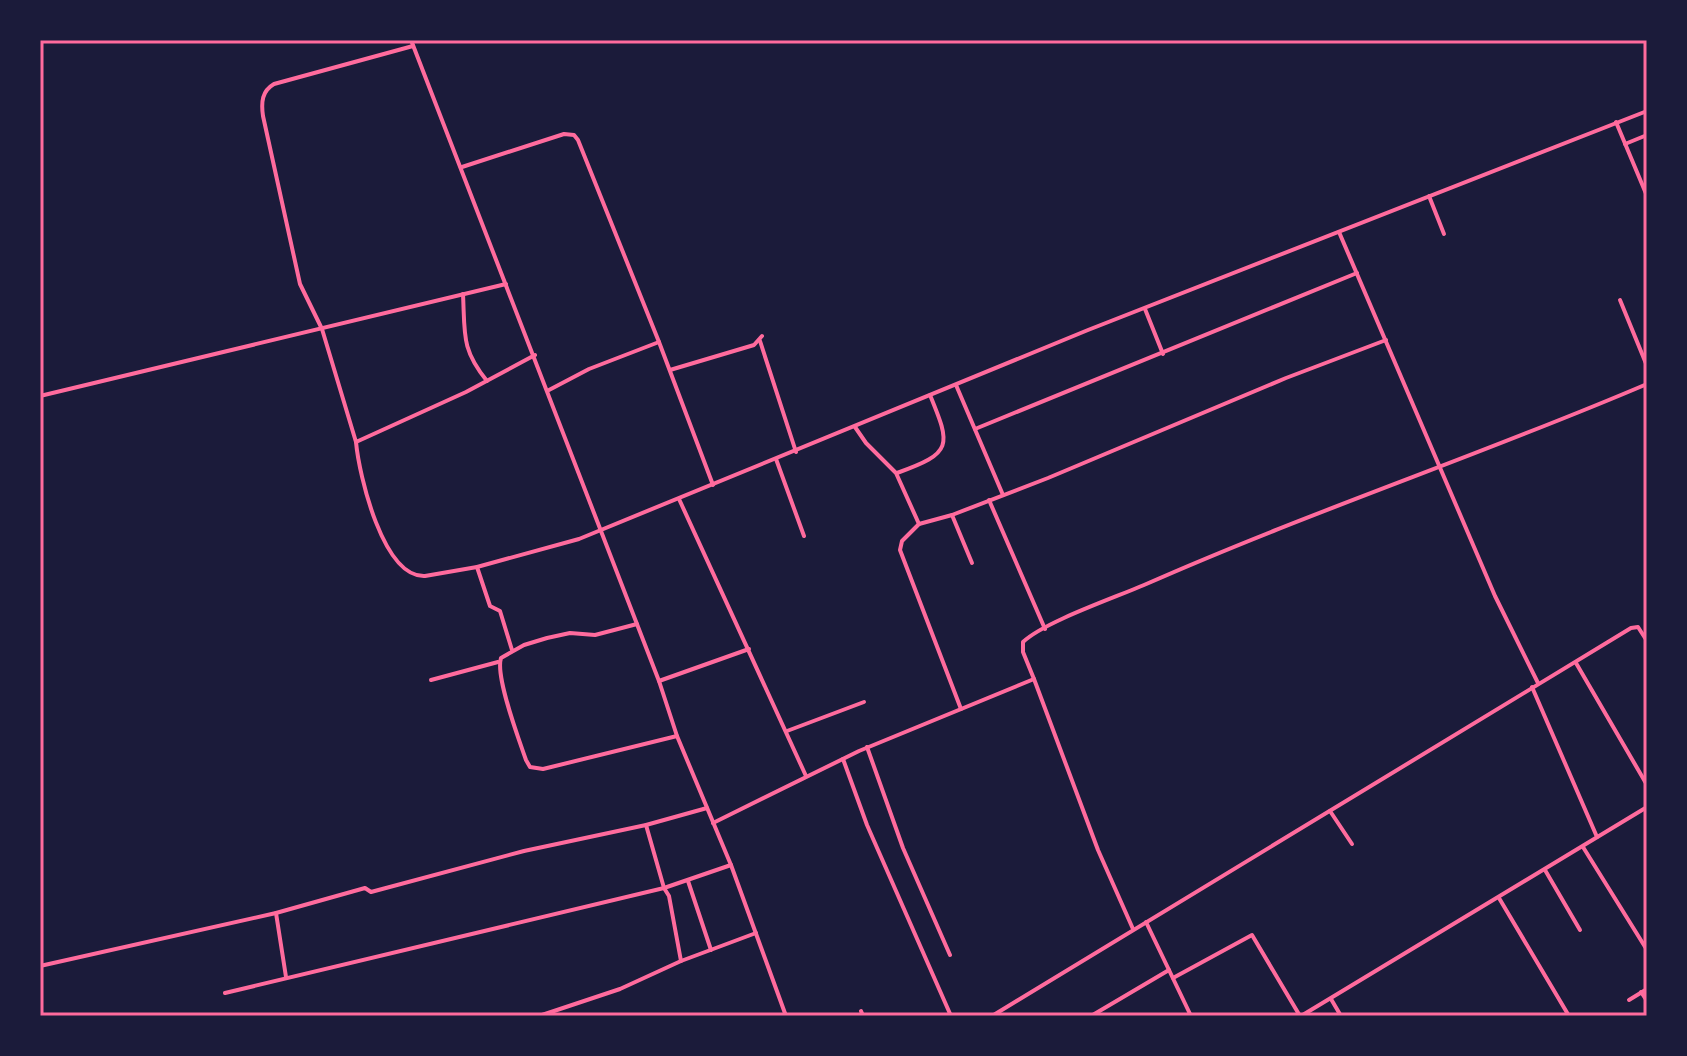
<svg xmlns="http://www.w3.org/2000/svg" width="1687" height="1056" font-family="Lora,serif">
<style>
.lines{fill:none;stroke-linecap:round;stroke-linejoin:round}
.minor{stroke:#ff6b9d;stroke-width:4}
.neatline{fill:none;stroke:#ff6b9d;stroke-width:3}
</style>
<rect width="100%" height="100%" fill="#1b1b3a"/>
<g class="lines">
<g class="minor">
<path d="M411,40L659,681L677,736L731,865L786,1016"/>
<path d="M413,46L274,84C262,91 261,102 263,116L300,284L322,329L356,442L466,392L535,355"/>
<path d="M1616,122L1647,196"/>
<path d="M1625,144L1647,135"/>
<path d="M462,167L564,134L574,135L578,140L659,342"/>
<path d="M1429,196L1444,234"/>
<path d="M1339,232L1495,596L1538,683"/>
<path d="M463,294C465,334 461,349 487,381"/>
<path d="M1620,300L1647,366"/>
<path d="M1145,309L1163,354"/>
<path d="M760,341L796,452"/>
<path d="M670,370L754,345L762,336"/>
<path d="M956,385L1003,495"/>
<path d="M549,390L589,369L659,342L713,485"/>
<path d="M40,396L506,284"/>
<path d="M855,427L866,443L896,473L919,524"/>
<path d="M975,429L1357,273"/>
<path d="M356,442C359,475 383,578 425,576L477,567L579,539L1088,330L1647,111"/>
<path d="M776,459L804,536"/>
<path d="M897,473C953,453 951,446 930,395"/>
<path d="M679,499L806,776"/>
<path d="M989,500L1045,629"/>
<path d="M952,515L972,563"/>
<path d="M477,567L490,606L500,611L512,650"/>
<path d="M637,624L595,635L570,633L547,638L524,645L501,658C495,676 519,740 526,760L530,767L543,769L677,736"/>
<path d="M1576,663L1647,785"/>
<path d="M1034,679L1098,850L1133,929"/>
<path d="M431,680L498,662"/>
<path d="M659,681L749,649"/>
<path d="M1532,687L1597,837"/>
<path d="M961,709L900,550L902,541L919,524L952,515L1048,478L1286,378L1386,340"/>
<path d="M787,731L864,702"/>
<path d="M867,747L903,848L950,955"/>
<path d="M843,759L867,825L951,1016"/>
<path d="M1330,811L1352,844"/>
<path d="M713,823L859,751L1034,679L1023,652V642C1044,622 1114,598 1144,585C1309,512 1481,455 1647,384"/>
<path d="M646,825L664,888L669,896L681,961"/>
<path d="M1583,847L1647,950"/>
<path d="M1545,870L1580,930"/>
<path d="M688,881L711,950"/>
<path d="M1499,898L1569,1016"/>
<path d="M276,913L286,977"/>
<path d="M1146,922L1191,1016"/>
<path d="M40,966L276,913L365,888L371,892L524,851L646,825L707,808"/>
<path d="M1173,978L1252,935L1300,1016"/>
<path d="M1641,992L1647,1001"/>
<path d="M225,993L664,888L731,865"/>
<path d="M1331,999L1341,1016"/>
<path d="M1629,1000L1647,989"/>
<path d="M861,1011L863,1016"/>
<path d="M539,1016L620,989L681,961L756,933"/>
<path d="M992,1016L1631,628L1638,627L1647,641"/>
<path d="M1091,1016L1169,970"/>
<path d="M1301,1016L1647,807"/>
</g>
</g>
<rect width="1687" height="1056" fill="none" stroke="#1b1b3a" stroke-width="84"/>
<rect x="42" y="42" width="1603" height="972" class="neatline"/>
</svg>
